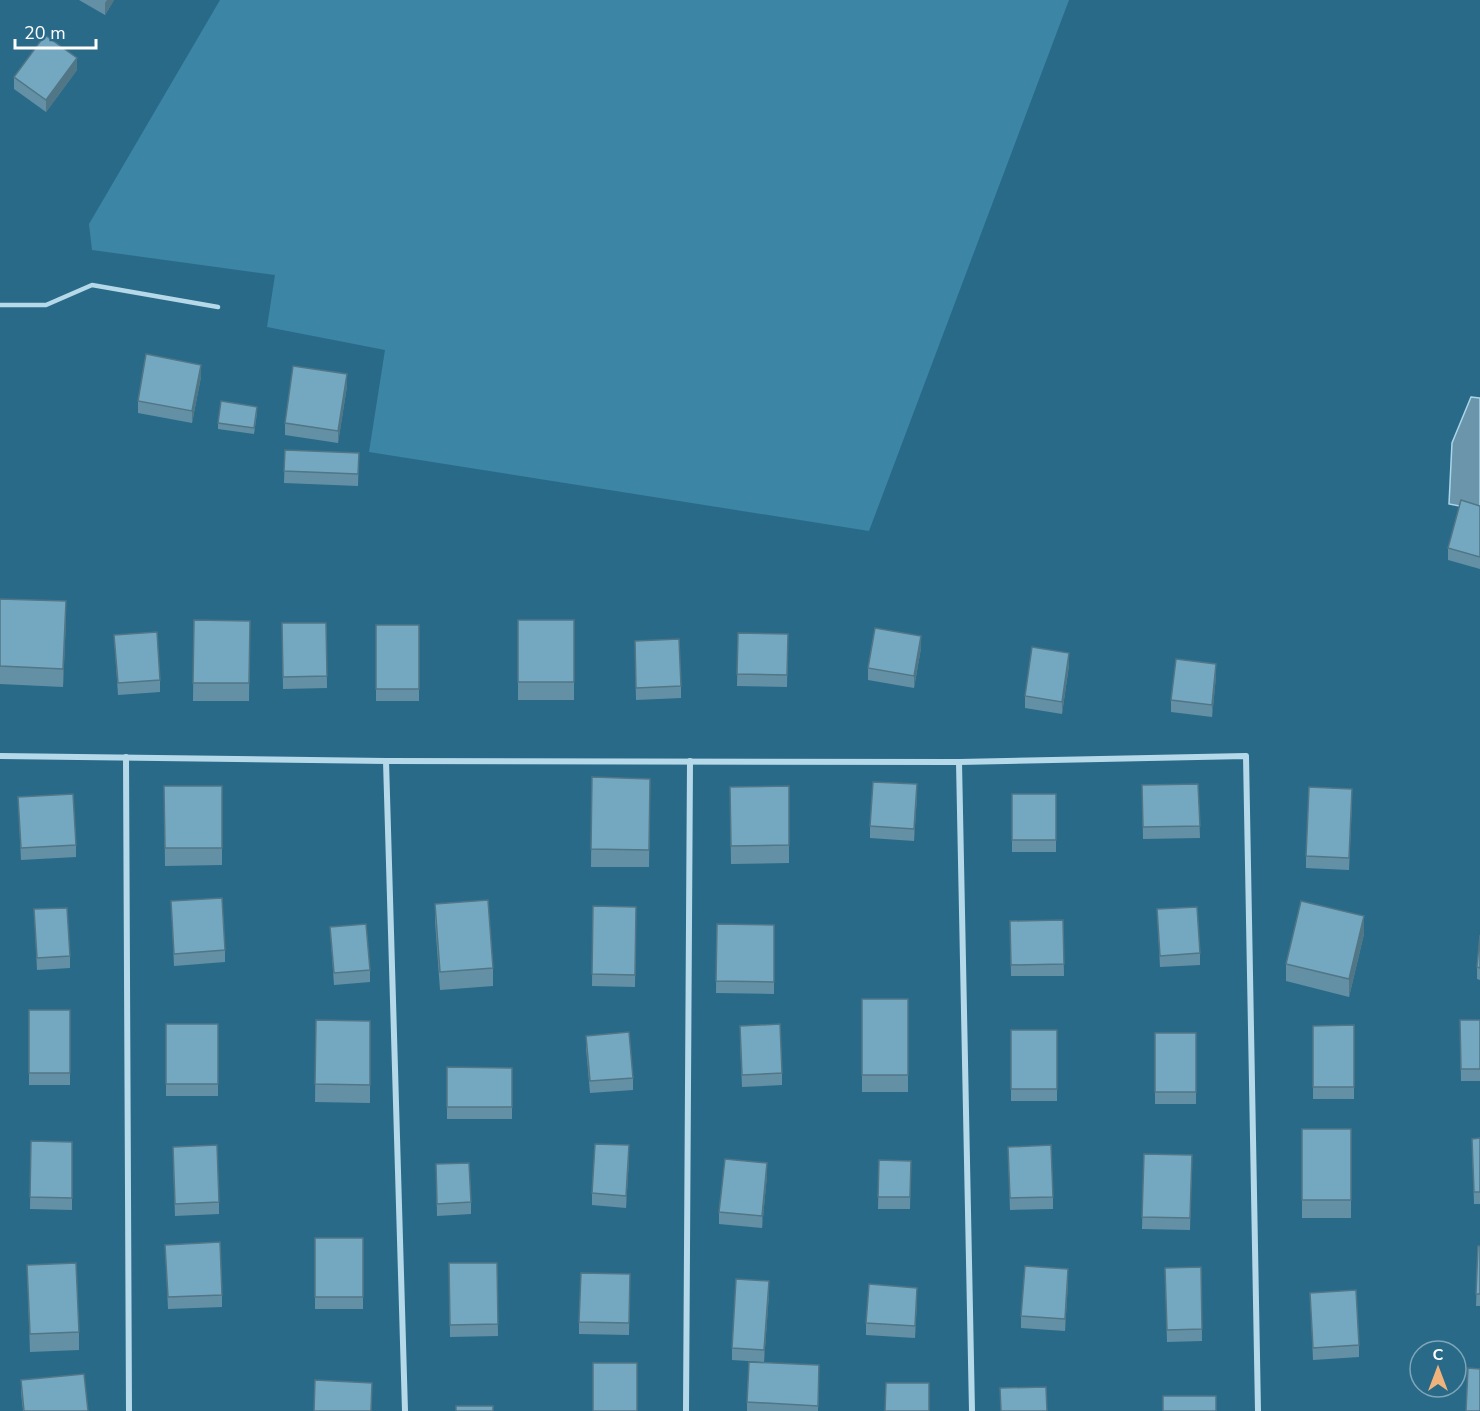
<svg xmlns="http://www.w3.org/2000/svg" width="1480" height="1411" font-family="'Nunito Sans',sans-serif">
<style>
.green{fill:#3d85a5}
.water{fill:#6b95aa;stroke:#abd6e9;stroke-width:1.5}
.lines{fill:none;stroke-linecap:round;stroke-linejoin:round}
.lane{stroke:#b6d9e9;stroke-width:4.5}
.street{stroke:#b6d9e9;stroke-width:6}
.wall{fill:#6490a5}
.shaded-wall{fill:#517686}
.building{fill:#74a8c0;stroke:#517686;stroke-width:1.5}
</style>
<rect width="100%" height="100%" fill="#296a89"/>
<path class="green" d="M220,0H1069L869,531L369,452L385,350L267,327L275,275L92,250L89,224Z"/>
<path class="water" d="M1471,397L1480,398V510L1449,504L1452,443Z"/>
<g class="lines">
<path class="lane" d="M0,305H46L92,285L218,307"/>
<g class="street">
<path d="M0,756L386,761L959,762L1246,756L1258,1411"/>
<path d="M126,757L129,1411"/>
<path d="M386,761L405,1411"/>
<path d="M959,762L972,1411"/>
<path d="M686,1411L690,761"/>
</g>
</g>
<g class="wall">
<path d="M79,0H114L105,15Z"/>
<path d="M77,70L46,112L14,89V77Z"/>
<path d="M201,377L192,423L138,413V401Z"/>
<path d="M347,386L338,443L285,435V423Z"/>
<path d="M257,413L254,434L218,429V423Z"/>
<path d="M285,450L359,453L358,486L284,483Z"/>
<path d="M1480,506V569L1448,560V548Z"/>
<path d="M0,599L66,619L63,687L0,684Z"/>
<path d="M194,620L250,621L249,701H193Z"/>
<rect x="518" y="620" width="56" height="80"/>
<path d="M282,623H326L327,688L283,689Z"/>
<rect x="376" y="625" width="43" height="76"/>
<path d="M738,633L788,634L787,687L737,686Z"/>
<path d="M114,635L160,680V692L118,695Z"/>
<path d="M921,648L914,688L868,680V668Z"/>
<path d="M635,653L681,686V698L636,700Z"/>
<path d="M1069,665L1062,714L1025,708V696Z"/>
<path d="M1216,676L1212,717L1171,712V700Z"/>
<path d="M592,777L650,779L649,867H591Z"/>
<path d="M1198,784L1200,838L1143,839L1142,785Z"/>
<path d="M164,786H222V865L165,866Z"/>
<path d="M730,787L789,845V863L731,864Z"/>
<rect x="1012" y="794" width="44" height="58"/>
<path d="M917,796L914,841L870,838V826Z"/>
<path d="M18,797L76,845V857L21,860Z"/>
<path d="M1352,801L1349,870L1306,868V856Z"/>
<path d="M171,901L225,950V962L174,966Z"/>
<path d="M435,904L493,968V986L440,990L435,921Z"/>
<path d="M593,906L636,907L635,987L592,986Z"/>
<path d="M34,909L70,956V968L37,970Z"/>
<path d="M1157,909L1200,953V965L1160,967Z"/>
<path d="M1063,920L1064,976H1011L1010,921Z"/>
<path d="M717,924L774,925V994L716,993Z"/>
<path d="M330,927L370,970V982L334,985Z"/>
<path d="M1364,934L1349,997L1286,981V964Z"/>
<path d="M1480,935V980L1477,979V967Z"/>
<rect x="862" y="999" width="46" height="93"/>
<rect x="29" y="1010" width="41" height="75"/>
<path d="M316,1020L370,1021V1103L315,1102Z"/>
<path d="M1460,1020H1480V1081H1461Z"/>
<rect x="166" y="1024" width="52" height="72"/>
<path d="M1354,1025V1099H1313V1026Z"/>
<rect x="1011" y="1030" width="46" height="71"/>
<rect x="1155" y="1033" width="41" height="71"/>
<path d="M586,1036L633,1078V1090L590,1093L586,1048Z"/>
<path d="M740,1038L782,1073V1085L742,1087Z"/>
<path d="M447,1067L512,1068V1119H447Z"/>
<rect x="1302" y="1129" width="49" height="89"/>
<path d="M1480,1138V1204H1474L1472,1139Z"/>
<path d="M31,1141L72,1142V1210L30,1209Z"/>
<path d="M1008,1147L1053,1197V1209L1010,1210Z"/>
<path d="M1144,1154L1192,1155L1190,1230L1142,1229Z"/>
<path d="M629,1157L626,1208L592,1205V1193Z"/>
<path d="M173,1159L219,1202V1214L175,1216Z"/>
<path d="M879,1160L911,1161L910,1209H878Z"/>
<path d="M436,1164L471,1202V1214L437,1216Z"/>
<path d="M767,1175L762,1228L719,1224V1212Z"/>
<rect x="315" y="1238" width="48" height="71"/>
<path d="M165,1245L222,1295V1307L168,1309Z"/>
<path d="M1478,1246H1480V1306H1476Z"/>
<path d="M449,1263H497L498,1336L450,1337Z"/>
<path d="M27,1265L79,1332V1350L30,1352Z"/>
<path d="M1201,1267L1202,1341L1167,1342L1165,1268Z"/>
<path d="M630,1274L629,1335L579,1334V1322Z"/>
<path d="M1068,1281L1065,1331L1021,1328V1316Z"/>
<path d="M769,1293L764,1362L732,1360V1348Z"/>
<path d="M1310,1293L1359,1345V1357L1313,1360Z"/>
<path d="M917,1299L915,1338L866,1335V1323Z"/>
<path d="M819,1377L818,1411H747V1402Z"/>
<path d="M21,1380L88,1411H23L21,1392Z"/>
</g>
<g class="shaded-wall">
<path d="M107,0H114L105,15V3Z"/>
<path d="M77,58V70L46,112V100Z"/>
<path d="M201,365V377L192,423V411Z"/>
<path d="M347,374V386L338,443V431Z"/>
<path d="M66,601V619L63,687V669Z"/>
<path d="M921,636V648L914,688V676Z"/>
<path d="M1069,653V665L1062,714V702Z"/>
<path d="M1216,664V676L1212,717V705Z"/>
<path d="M917,784V796L914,841V829Z"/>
<path d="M1364,916V934L1349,997V979Z"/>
<path d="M629,1145V1157L626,1208V1196Z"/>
<path d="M767,1163V1175L762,1228V1216Z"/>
<path d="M1068,1269V1281L1065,1331V1319Z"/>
<path d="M769,1281V1293L764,1362V1350Z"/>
<path d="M917,1288V1299L915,1338V1326Z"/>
</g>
<g class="building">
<path d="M45,35L77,58L46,100L14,77Z"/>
<path d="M146,354L201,365L192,411L138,401Z"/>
<path d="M293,366L347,374L338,431L285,423Z"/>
<path d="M221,401L257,407L254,428L218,423Z"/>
<path d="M285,450L359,453L358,474L284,471Z"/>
<path d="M1461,500L1480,506V557L1448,548Z"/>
<path d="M0,599L66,601L63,669L0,666Z"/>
<path d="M194,620L250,621L249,683H193Z"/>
<rect x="518" y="620" width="56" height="62"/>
<path d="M282,623H326L327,676L283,677Z"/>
<rect x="376" y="625" width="43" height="64"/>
<path d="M875,628L921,636L914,676L868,668Z"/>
<path d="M157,632L160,680L118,683L114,635Z"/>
<path d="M738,633L788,634L787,675L737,674Z"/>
<path d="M679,639L681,686L636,688L635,641Z"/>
<path d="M1032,647L1069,653L1062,702L1025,696Z"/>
<path d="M1176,659L1216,664L1212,705L1171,700Z"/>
<path d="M592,777L650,779L649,850L591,849Z"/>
<path d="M873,782L917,784L914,829L870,826Z"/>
<path d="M1198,784L1200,826L1143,827L1142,785Z"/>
<path d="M164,786H222V848H165Z"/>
<path d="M789,786V845L731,846L730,787Z"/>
<path d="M1309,787L1352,789L1349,858L1306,856Z"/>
<path d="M73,794L76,845L21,848L18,797Z"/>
<rect x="1012" y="794" width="44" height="46"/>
<path d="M222,898L225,950L174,954L171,901Z"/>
<path d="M488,900L493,968L440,972L435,904Z"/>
<path d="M1301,901L1364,916L1349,979L1286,964Z"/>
<path d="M593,906L636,907L635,975L592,974Z"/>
<path d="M1197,907L1200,953L1160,956L1157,909Z"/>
<path d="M67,908L70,956L37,958L34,909Z"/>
<path d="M1063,920L1064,964L1011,965L1010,921Z"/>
<path d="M366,924L370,970L334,973L330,927Z"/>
<path d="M717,924L774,925V982L716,981Z"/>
<path d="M1480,935V968L1477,967Z"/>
<rect x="862" y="999" width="46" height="76"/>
<rect x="29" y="1010" width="41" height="63"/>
<path d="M316,1020L370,1021V1085L315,1084Z"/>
<path d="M1460,1020H1480V1069H1461Z"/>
<rect x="166" y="1024" width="52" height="60"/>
<path d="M780,1024L782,1073L742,1075L740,1026Z"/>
<path d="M1354,1025V1087H1313V1026Z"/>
<rect x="1011" y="1030" width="46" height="59"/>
<path d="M629,1032L633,1078L590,1081L586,1036Z"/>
<rect x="1155" y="1033" width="41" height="59"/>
<path d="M447,1067L512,1068V1107H447Z"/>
<rect x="1302" y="1129" width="49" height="71"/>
<path d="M1480,1138V1192H1474L1472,1139Z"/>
<path d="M31,1141L72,1142V1198L30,1197Z"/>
<path d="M595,1144L629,1145L626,1196L592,1193Z"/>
<path d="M217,1145L219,1202L175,1204L173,1147Z"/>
<path d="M1051,1145L1053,1197L1010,1198L1008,1147Z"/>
<path d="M1144,1154L1192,1155L1190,1218L1142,1217Z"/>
<path d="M725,1159L767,1163L762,1216L719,1212Z"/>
<path d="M879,1160L911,1161L910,1197H878Z"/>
<path d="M469,1163L471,1202L437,1204L436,1164Z"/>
<rect x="315" y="1238" width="48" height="59"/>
<path d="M220,1242L222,1295L168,1297L165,1245Z"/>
<path d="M1478,1246H1480V1294H1476Z"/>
<path d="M76,1263L79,1332L30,1334L27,1265Z"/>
<path d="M449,1263H497L498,1324L450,1325Z"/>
<path d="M1025,1266L1068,1269L1065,1319L1021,1316Z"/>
<path d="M1201,1267L1202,1329L1167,1330L1165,1268Z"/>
<path d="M581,1273L630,1274L629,1323L579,1322Z"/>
<path d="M736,1279L769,1281L764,1350L732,1348Z"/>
<path d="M869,1284L917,1288L915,1326L866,1323Z"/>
<path d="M1356,1290L1359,1345L1313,1348L1310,1293Z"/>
<path d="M749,1362L819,1365L818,1406L747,1402Z"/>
<rect x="593" y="1363" width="44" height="48"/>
<path d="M1468,1368L1480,1369V1411H1466Z"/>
<path d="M84,1374L88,1411H24L21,1380Z"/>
<path d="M315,1380L372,1383L371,1411H314Z"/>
<path d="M886,1383H929V1411H885Z"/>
<path d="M1046,1387L1047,1411H1001L1000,1388Z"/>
<rect x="1163" y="1396" width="53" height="15"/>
<rect x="456" y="1406" width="37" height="5"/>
</g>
<g transform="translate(1438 1369)"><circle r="28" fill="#296a89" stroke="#7fa6b8" stroke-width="1.5"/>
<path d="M0-4.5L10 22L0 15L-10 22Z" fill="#f0b37c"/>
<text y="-9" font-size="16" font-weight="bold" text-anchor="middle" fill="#ffffff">С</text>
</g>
<path d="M15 39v9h81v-9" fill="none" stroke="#ffffff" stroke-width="3"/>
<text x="24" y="39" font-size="18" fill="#ffffff" stroke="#296a89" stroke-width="4.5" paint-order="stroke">20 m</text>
</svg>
